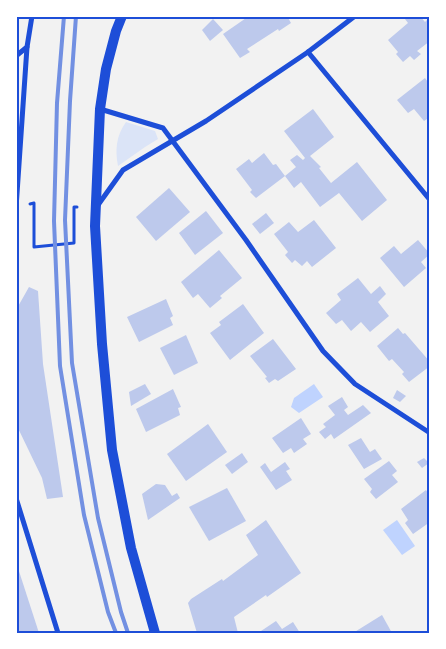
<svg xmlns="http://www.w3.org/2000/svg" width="446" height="649" font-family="'Fira Sans',sans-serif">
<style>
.green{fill:#dbe4f7}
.water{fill:#bfd3fe}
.building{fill:#bdc9ec}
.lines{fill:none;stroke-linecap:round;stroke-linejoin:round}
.path{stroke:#1d4ed8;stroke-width:3}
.minor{stroke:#1d4ed8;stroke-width:5}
.secondary{stroke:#1d4ed8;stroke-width:10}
.rail{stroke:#7290e2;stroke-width:4}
.neatline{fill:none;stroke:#1d4ed8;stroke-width:2}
</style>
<rect width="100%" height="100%" fill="#f2f2f2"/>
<path class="green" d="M126,122L155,131L158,139L145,147L118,166C115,150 116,136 126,122Z"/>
<g class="water">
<path d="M314,384L323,397L299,413L291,407L294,398Z"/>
<path d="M397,520L415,546L402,555L383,530Z"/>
</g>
<g class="building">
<path d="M249,16H287L291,23L279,31L278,29L247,49L250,52L240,58L223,34Z"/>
<path d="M409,16H420L425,22L427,20L430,24V41L417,51L421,54L414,60L410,56L403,62L396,54L398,52L388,40L408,23L405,19Z"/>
<path d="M213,19L223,30L210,41L202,30Z"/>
<path d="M425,78L430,85V117L424,121L414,109L408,113L397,100Z"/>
<path d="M313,109L334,137L310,156L321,167L319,168L331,183L357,162L387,200L362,221L339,193L320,207L301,182L294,188L285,176L296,167L290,160L297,155L303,160L305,158L284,131Z"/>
<path d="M264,153L273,165L276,164L285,176L256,198L250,192L252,190L236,169L249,159L252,163Z"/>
<path d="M169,188L190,212L156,241L136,217Z"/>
<path d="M206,211L223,233L195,255L179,233Z"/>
<path d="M266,213L274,223L260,234L252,224Z"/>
<path d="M314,220L336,248L312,267L307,261L302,266L295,260L292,263L285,255L288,252L274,234L289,222L298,232Z"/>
<path d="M418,240L430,254L421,262L426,268L404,287L380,258L394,246L401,254Z"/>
<path d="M219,250L242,278L220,296L222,298L210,308L198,294L193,298L181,282Z"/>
<path d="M358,278L371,294L380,286L386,294L378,302L389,316L370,332L361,322L351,331L342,320L336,324L326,313L341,300L337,294Z"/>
<path d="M29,287L38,291L43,364L63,497L47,499L42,478L16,424V310Z"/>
<path d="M166,299L173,316L170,318L173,325L139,342L127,317Z"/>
<path d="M243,304L264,333L230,360L210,333L221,325L219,322Z"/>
<path d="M398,328L403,334L405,333L430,362V366L409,382L402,374L404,372L392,359L389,361L377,346Z"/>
<path d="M186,335L198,363L174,375L160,348Z"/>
<path d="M273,339L296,369L278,381L275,379L269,383L265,378L267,377L250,356Z"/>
<path d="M145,384L151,394L131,406L129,392Z"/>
<path d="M173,389L181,407L178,408L180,415L146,432L136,409Z"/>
<path d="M397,390L406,396L400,402L393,398Z"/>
<path d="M342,397L348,407L344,410L348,415L363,405L371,413L334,439L331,434L325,439L319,432L326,427L323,424L335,415L328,406Z"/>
<path d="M301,418L311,434L303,439L307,444L294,453L291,448L283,453L272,438Z"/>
<path d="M208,424L227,452L186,481L167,454Z"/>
<path d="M361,438L370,452L375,449L382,459L364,469L348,445Z"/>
<path d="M242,453L248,462L232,474L225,465Z"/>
<path d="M424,458L429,463L422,468L417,462Z"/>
<path d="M389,461L397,471L392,475L398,482L376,499L370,492L372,489L364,479Z"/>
<path d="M285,462L290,469L286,471L292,480L276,490L260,467L265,463L271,472Z"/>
<path d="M156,484L165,485L172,496L177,493L180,498L148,520L142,494Z"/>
<path d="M227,488L246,521L209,541L189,507Z"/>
<path d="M426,490L430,496V522L413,534L405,523L408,520L401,509Z"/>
<path d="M266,520L301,573L267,597L266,595L234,617L238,633H197L188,603L191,599L222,579L223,581L258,555L246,535Z"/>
<path d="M16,565H17L39,633H16Z"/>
<path d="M382,615L392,633H353Z"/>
<path d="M276,621L282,629L293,622L300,633H258Z"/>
</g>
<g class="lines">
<path class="path" d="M30,204L34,203V247L74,243V207H77"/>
<g class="minor">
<path d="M308,52L430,200"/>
<path d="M16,56L27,47L32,16"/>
<path d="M100,109L163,128L246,240L323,351L355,384L430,433"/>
<path d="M98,205L123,170L206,121L308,52L355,16"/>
<path d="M16,208L27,47"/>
<path d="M16,498L58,633"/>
</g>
<path class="secondary" d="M122,16L116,31L106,69L100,109L95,226L102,344L112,450L131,548L155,633"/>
<g class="rail">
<path d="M64,16L57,103L54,221L60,366L84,515L108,612L116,633"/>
<path d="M76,16L70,101L65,220L72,363L98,518L121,612L128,633"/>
</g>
</g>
<rect width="446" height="649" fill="none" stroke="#ffffff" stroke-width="35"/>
<rect x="18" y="18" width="410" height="614" class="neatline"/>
</svg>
